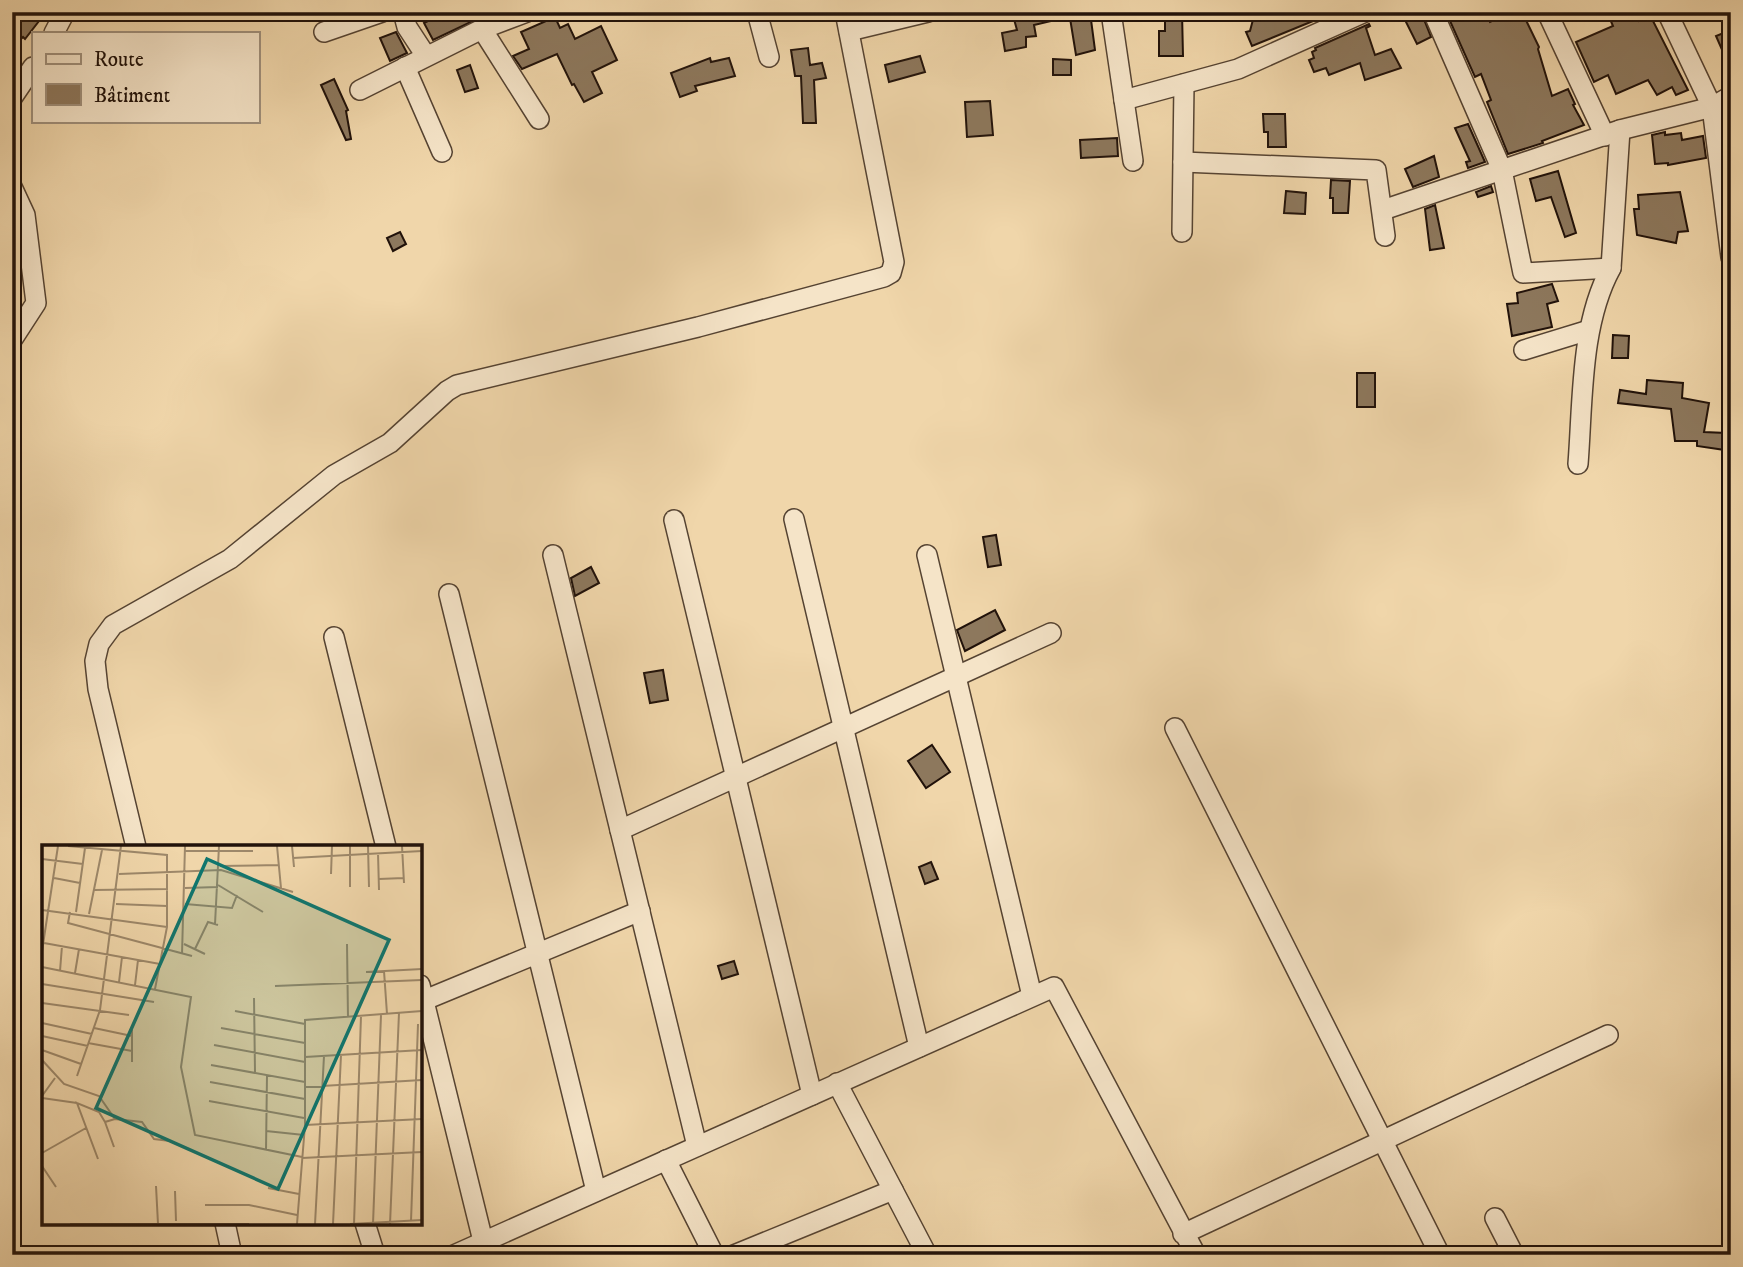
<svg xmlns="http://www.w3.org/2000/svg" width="1743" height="1267" font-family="'IM FELL DW Pica',serif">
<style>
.building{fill:#8d785d;stroke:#21120a;stroke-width:2}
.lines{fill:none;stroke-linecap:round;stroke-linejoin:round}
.minor-casing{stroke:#554332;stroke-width:22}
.minor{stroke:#f5e4c8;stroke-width:19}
.inset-road{fill:none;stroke:#9d886a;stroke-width:2}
.view{fill:#0f766e;fill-opacity:0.15;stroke:#0f766e;stroke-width:3.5}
.inset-edge{fill:none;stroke:#21120a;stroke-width:3.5}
</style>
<rect width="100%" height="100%" fill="#f0d6aa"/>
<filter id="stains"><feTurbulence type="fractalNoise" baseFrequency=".00286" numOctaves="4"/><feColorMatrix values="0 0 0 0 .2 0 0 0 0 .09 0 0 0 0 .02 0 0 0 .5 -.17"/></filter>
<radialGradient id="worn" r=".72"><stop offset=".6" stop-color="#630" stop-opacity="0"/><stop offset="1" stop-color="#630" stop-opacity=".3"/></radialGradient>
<g class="building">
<path d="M19,12H46L25,39L23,37L12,48V21Z"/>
<path d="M445,12H492L433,40L424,23Z"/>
<path d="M1012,12H1067L1068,17L1034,25L1036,36L1026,37V47L1005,51L1002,33L1017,30Z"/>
<path d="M1069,12H1090L1095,50L1076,55Z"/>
<path d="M1165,12H1182L1183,56H1159V31H1165Z"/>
<path d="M1255,12H1335L1252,46L1246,32L1250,31Z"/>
<path d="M1416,12H1421L1431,37L1417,44L1404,18Z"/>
<path d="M1446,12H1486L1490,22L1512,12H1522L1539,47L1538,49L1552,96L1568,89L1575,104L1573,105L1584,125L1542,141L1543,143L1508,154L1487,102L1491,100L1481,74L1475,77Z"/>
<path d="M1607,12H1634L1639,21L1650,15L1688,90L1676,95L1672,87L1657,95L1648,80L1616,94L1608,75L1594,82L1576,42L1613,26Z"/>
<path d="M555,17L560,28L568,24L575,39L601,26L617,60L592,72L602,93L584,102L574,84L572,85L557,54L522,69L513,56L529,49L521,32Z"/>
<path d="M1369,24L1370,26L1366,28L1375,55L1391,49L1401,68L1365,80L1360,63L1329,75L1326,68L1314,72L1309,60L1314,58L1312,52L1316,50L1315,48Z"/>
<path d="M1731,30V70L1716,36Z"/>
<path d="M396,32L407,53L390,61L380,38Z"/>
<path d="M808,48L810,65L822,63L826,78L814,80L816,123H803L801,76H795L791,50Z"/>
<path d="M920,56L925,72L889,82L885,65Z"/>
<path d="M710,58L711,62L729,58L735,76L695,86L697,91L680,97L671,73Z"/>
<path d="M1053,59L1071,60V75H1053Z"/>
<path d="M470,65L478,88L465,92L457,70Z"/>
<path d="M334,79L348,110L346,111L351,139L346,140L321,85Z"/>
<path d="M990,101L993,135L967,137L965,102Z"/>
<path d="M1263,114H1285L1286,147H1268V132H1264Z"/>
<path d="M1468,124L1485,162L1468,168L1466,162L1470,161L1455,128Z"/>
<path d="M1665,132V135L1681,133L1682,140L1703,136L1706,158L1668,165V163L1655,164L1652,135Z"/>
<path d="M1117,138L1118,156L1081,158L1080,140Z"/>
<path d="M1434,156L1439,177L1413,187L1405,169Z"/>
<path d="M1558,171L1576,233L1565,237L1551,197L1536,201L1530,179Z"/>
<path d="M1331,180L1350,181L1348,213H1333V198H1330Z"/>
<path d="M1491,186L1493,192L1478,197L1476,192Z"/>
<path d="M1286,191L1306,193L1305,214L1284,213Z"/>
<path d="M1680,192L1688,231L1678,232L1676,243L1637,235L1634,209H1639L1638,195Z"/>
<path d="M1435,205L1444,248L1430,250L1425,209Z"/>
<path d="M400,232L406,244L393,251L387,238Z"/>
<path d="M1552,284L1558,301L1547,304L1552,327L1512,336L1507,304L1518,303L1517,293Z"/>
<path d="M1613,335L1629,336L1628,358H1612Z"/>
<rect x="1357" y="373" width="18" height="34"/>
<path d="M1647,380L1683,383L1682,398L1709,403L1704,432L1726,433L1725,450L1697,446V441H1675L1671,409L1618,403L1620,390L1646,394Z"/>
<path d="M996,535L1001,565L988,567L983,537Z"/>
<path d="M591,567L599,583L575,596L571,578Z"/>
<path d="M995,610L1005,630L965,651L957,630Z"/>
<path d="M663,670L668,700L650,703L644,673Z"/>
<path d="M932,745L950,772L926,788L908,761Z"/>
<path d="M931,862L938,879L925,884L919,867Z"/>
<path d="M734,961L738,974L722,979L718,966Z"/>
</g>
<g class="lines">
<g class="minor-casing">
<g id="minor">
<path d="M403,12L407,27L426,56"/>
<path d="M757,12L769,57"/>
<path d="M1111,12L1133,161"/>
<path d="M1433,12L1502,170L1523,273L1611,268"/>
<path d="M1547,12L1605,136"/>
<path d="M1667,12L1712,107L1731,257"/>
<path d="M482,29L539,119"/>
<path d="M849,31L928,12"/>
<path d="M324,32L382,12"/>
<path d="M54,33L65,12"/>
<path d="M405,67L442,152"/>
<path d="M360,90L482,29L527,12"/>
<path d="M12,98L33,67"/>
<path d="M1124,100L1238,69L1365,12"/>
<path d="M1183,162L1376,170L1385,236"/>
<path d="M12,187L25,215L36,303L12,340"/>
<path d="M1383,210L1620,130L1712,107L1731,96"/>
<path d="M1182,232L1184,84"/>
<path d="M1524,350L1589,330"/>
<path d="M1578,464C1583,401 1580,325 1611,268L1620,130"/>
<path d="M794,519L919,1047"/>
<path d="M674,520L812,1095"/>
<path d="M553,555L697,1146"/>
<path d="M927,555L1032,996"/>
<path d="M449,594L596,1191"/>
<path d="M334,637L386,847"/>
<path d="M1175,728L1440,1255"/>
<path d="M620,830L1051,633"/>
<path d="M136,847L98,689L95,661L99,644L113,625L230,559L334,475L390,443L447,391L457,385L698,327L884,277L891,273L894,262L845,12"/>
<path d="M420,985L483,1241"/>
<path d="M420,1002L640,911"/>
<path d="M837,1083L927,1255"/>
<path d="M666,1160L714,1255"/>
<path d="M1495,1218L1514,1255"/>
<path d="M225,1223L232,1255"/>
<path d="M365,1223L375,1255"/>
<path d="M1183,1234L1608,1035"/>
<path d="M454,1255L1054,987L1196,1255"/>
<path d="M734,1255L893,1190"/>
</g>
</g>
<use href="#minor" class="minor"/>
</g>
<g transform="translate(42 845)">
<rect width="380" height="380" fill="#f0d6aa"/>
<path class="inset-road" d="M26,1L125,10V82L113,144M235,1L239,43M250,1L252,22M308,1V42M326,1L327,42M360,1L362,38M143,6H211M336,8L337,45M251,13L380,6M0,14L41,19M178,21L237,20M77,29L179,25L251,47M289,29L290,1M12,33L38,38M337,34L362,33M176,40L221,67M143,43L176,42M52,45L126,44M74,59L125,61M143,59L190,63L195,50M0,65L125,82M28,67L26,78L150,111M34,67L43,3M47,69L60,5M173,79L177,1M2,98L118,119M142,99L163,109M305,99L306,173M153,104L166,77L176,80M0,106L16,1M140,109L143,1M0,122L149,152L139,222L153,290L260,312M18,126L20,101M342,126L345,169M324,127L380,124M33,128L37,104M77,137L80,112M0,139L112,157M93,140L96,115M233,141L380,135M212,153L213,227M0,158L87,170M193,166L263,179M0,178L50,189M52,183L90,191M179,183L263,198M90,185V217M0,191L46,201M46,198L90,206M172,200L263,217M0,205L39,219M263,212L380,205M0,215L22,239L57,251L73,274L100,277L112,294L128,296M169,220L263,237M35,231L58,165L79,1M168,237L263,254M263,242L380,235M0,251L13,233M0,253L35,258M167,256L262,273M263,280L380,274M224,286L262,290M72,302L63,277L73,274M224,305L225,230M0,308L44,283M260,313L380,307M56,314L35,258L57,267L63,277M0,321L14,342M114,341L116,379M226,343L257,349M133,346L134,376M163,360H207L255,370M369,376L376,179M28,379H207M255,379L263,280V175L380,166M273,379L282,211M291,379L299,210M308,379L380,375M312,379L319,171M331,379L339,170M348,379L357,168"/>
<path class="view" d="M165,14L347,95L236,344L54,263Z"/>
<rect width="380" height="380" class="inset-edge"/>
</g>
<rect width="1743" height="1267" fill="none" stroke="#f0d6aa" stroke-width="42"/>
<rect x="14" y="14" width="1715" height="1239" fill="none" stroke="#21120a" stroke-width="3.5"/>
<rect x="21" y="21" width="1701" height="1225" fill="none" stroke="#21120a" stroke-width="2"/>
<rect x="32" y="32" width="228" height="91" fill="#f5e4c8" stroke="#a0907c" stroke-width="2"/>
<rect x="46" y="54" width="35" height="10" fill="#f5e4c8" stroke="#a0907c" stroke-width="2"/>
<text x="94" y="66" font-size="21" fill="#21120a">Route</text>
<rect x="46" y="84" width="35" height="21" fill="#8d785d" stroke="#a0907c" stroke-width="2"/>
<text x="94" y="102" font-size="21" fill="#21120a">Bâtiment</text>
<rect width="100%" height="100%" filter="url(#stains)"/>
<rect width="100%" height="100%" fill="url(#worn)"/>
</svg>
